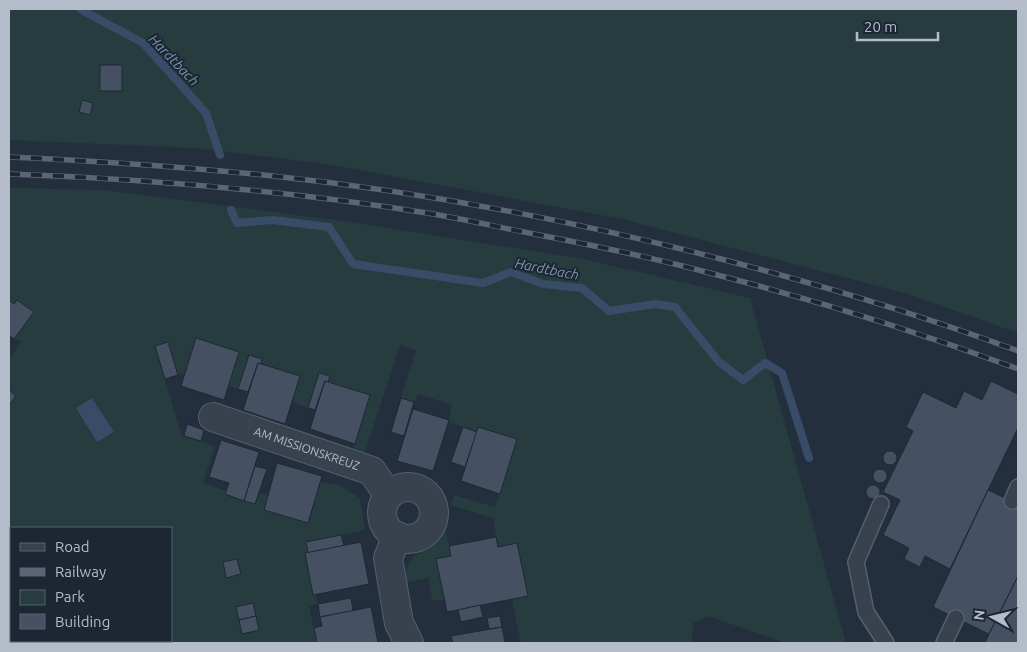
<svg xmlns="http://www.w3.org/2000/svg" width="1027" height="652" font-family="Ubuntu,sans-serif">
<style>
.green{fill:#263c3f;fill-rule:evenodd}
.water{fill:#394c67}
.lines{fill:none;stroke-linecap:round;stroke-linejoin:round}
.stream{stroke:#394c67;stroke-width:8}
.building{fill:#455162;stroke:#1f2835}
.service-casing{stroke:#565f6c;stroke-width:18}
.minor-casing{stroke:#565f6c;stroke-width:30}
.service{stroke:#38414e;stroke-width:15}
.minor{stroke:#38414e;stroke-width:28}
.rail-casing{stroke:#5a6575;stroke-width:5.5}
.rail{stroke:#1d2633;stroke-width:4;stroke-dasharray:11;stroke-linecap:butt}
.labels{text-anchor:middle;stroke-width:4;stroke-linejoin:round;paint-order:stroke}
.street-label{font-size:12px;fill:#b4bcc9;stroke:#1d2633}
.water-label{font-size:14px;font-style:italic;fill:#7c92b1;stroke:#1d2633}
</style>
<rect width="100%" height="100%" fill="#242f3e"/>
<g class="green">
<path d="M9,9H1018V333L908,294L622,219L327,164L197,148L9,140Z"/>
<path d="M9,188L104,190L350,222L583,259L750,298L846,643H786L708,616L693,623L692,643H521L512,599L528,596L517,543L498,547L493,518L451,505L454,495L495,507L517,439L479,427L477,432L448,422L452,405L418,394L414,402L401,398L416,350L400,345L365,452L353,450L370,395L328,382L330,376L320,373L308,408L292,402L300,376L261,364V359L249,355L238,389L228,385L239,352L196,338L184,374L178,375L168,343L155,347L182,437L184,436L215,446L203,483L226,491L225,495L255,504L259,493L268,495L264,510L308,523L320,482L338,485L360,498L365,530L306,542L308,553L305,554L313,595L315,594L318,604L309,606L317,643H9V405L16,396L9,390V359L22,341L14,339L34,312L17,300L14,304L9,300ZM11,528H171V641H11ZM256,616L258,630L242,634L239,620Z"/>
<path d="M447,517L449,518L446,530L451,556L437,561L444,600H432L428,578L406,582C403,564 414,556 427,546C431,544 435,542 437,539C443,533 445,524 447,517Z"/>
</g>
<path class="water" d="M92,398L114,432L97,442L76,408Z"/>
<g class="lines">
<g class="stream">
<path d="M80,9L143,43L206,113L220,155"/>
<path d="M231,210L237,223L272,220L329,227L353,264L483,283L511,272L543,284L582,288L609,311L655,304L675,307L719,362L743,380L765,363L782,373L809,458"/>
</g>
</g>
<g class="building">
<rect x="100" y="65" width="22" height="26"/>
<path d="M82,100L93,103L90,115L79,112Z"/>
<path d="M9,300L14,304L17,300L34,312L14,339L9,335Z"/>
<path d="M196,338L239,352L224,400L181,386Z"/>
<path d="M168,342L178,375L165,379L155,346Z"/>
<path d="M249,355L262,359L261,364L258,363L248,392L238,389Z"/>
<path d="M258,363L300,376L285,424L243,410Z"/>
<path d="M319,373L330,376L328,382L325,381L315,410L308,408Z"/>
<path d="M325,381L370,395L355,444L310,429Z"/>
<path d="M991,381L1018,394V428L950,569L925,556L920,567L904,559L909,548L883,535L900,500L883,492L913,431L906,427L923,392L956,408L964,391L982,400Z"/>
<path d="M9,390L16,396L9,405Z"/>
<path d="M401,398L414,402L404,436L391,432Z"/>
<path d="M413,409L449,420L433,471L397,461Z"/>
<path d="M187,424L204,430L201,441L184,436Z"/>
<path d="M463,427L477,432L465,467L451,462Z"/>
<path d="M478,427L517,439L500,494L461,481Z"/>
<path d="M221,440L259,452L244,501L225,494L229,483L209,477Z"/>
<circle cx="890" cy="458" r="7"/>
<path d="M277,463L322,476L308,523L264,510Z"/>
<path d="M255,466L267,469L255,504L244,501Z"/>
<circle cx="880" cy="476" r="7"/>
<circle cx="873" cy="492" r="7"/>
<path d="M988,490L1018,504V576L989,634L933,607Z"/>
<path d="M341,535L344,546L308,553L306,542Z"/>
<path d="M496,537L498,547L517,543L528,596L447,612L436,559L451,556L449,546Z"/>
<path d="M361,542L369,584L313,595L305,553Z"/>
<path d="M237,559L241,574L226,578L223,562Z"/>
<path d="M1018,576V643H985L989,634Z"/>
<path d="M351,598L353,611L320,617L318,604Z"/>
<path d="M253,603L256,616L239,620L236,607Z"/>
<path d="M480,605L483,617L461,622L458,610Z"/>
<path d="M371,607L378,643H317L314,628L322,626L320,617Z"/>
<path d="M256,616L259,630L242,634L239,620Z"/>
<path d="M500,616L502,627L489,629L487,618Z"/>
<path d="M502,627L505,643H453L451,636Z"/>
</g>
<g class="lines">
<g class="service-casing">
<g id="service">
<path d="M1012,501L1018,487"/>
<path d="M881,504L856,562L866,612L886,643"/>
<path d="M944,643L956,618"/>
</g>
</g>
<g class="minor-casing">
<g id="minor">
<path id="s1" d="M213,417L372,471L388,495"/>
<circle cx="408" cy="513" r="26"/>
<path d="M397,536L388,558L399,623L409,643"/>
</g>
</g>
<use href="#service" class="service"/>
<use href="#minor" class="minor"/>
<g class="rail-casing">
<g id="rail">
<path d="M9,157C97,161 185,167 273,176C424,192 574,221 721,259C821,285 921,315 1018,351"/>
<path d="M9,174C149,179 289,191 427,213C463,219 498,227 534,234C597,246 659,259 721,276C822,302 921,333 1018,369"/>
</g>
</g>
<use href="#rail" class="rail"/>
</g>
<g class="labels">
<g class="street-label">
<text dy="4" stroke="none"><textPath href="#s1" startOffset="99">AM MISSIONSKREUZ</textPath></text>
</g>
<g class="water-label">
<text transform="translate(174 60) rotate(46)" y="5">Hardtbach</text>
<text transform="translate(547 269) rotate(11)" y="5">Hardtbach</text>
</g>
</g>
<rect width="1027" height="652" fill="none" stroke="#b4bcc9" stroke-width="20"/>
<rect x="10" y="527" width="162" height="115" fill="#1d2633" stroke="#59626f"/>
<rect x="20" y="543" width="25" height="8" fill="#38414e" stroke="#59626f"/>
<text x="55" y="552" font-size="15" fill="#b4bcc9">Road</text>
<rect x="20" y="568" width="25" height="8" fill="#5a6575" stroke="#59626f"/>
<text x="55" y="577" font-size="15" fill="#b4bcc9">Railway</text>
<rect x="20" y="590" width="25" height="15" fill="#263c3f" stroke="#59626f"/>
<text x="55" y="602" font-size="15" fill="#b4bcc9">Park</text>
<rect x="20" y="614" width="25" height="15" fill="#455162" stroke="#59626f"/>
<text x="55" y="627" font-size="15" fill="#b4bcc9">Building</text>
<g transform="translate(992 617) rotate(278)" stroke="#1d2633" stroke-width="4" paint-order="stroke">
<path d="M0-4L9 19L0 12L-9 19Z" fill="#b4bcc9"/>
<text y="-8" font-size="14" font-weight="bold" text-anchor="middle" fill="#b4bcc9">N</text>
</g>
<path d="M857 32v8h81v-8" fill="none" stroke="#b4bcc9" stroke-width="2.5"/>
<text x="864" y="32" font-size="15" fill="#b4bcc9" stroke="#1d2633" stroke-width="4" paint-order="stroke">20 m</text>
</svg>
